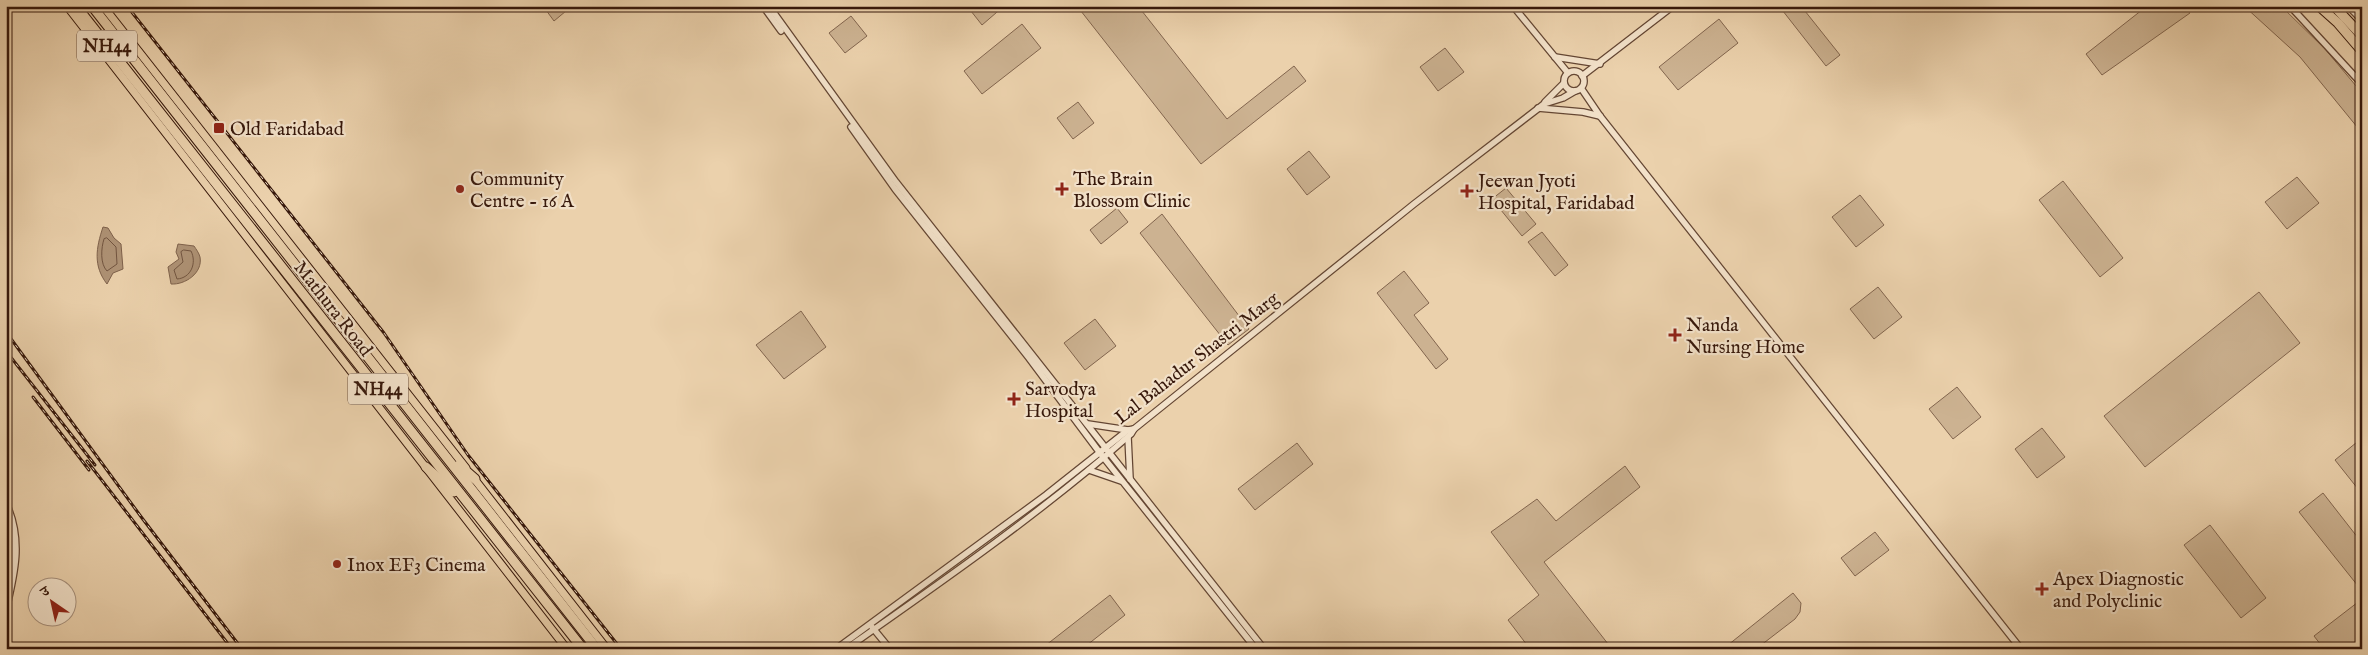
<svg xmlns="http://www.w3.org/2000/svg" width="2368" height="655" font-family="'IM FELL English','Noto Serif Devanagari',serif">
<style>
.green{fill:#ccb291;stroke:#82654e}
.water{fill:#ae9275;stroke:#7e614b}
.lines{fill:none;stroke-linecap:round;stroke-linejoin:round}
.shore{stroke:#725540;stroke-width:1}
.minor-casing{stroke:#644633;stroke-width:8}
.major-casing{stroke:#37180b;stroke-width:9}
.highway-casing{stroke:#37180b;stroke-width:11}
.minor{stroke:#f2e1c9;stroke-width:5.5}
.major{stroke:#ebd1ac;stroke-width:7}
.highway{stroke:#ebd1ac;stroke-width:9}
.rail-casing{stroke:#37180b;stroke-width:3}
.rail{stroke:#f2e1c9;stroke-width:1;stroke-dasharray:4;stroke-linecap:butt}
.poi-dot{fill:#8f2418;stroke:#f2e1c9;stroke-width:2}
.labels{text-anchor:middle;stroke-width:4.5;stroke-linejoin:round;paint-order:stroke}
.shield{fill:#f2e1c9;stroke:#6f5444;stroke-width:1}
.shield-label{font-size:18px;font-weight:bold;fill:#37180b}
.poi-label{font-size:19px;fill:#37180b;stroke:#f2e1c9;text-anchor:start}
.street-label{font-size:19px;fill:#37180b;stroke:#f2e1c9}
</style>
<rect width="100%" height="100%" fill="#ebd1ac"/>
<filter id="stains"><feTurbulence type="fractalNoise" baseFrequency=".004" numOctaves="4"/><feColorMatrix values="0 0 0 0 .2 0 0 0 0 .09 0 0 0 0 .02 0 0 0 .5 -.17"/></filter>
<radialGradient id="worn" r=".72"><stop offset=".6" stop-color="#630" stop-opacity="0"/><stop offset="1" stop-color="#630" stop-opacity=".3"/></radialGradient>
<g class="green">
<path d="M543,6H572L554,21Z"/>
<path d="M967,6H1004L982,25Z"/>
<path d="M1077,6H1138L1227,119L1294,66L1306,81L1201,164Z"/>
<path d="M1779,6H1801L1840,55L1826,66Z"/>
<path d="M2147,6H2185L2190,13L2102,75L2086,54Z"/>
<path d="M2244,6H2281L2325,49L2362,93V133L2300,57Z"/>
<path d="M851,16L867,36L845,53L829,33Z"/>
<path d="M1719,19L1738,43L1678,90L1659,67Z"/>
<path d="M1022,24L1041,48L982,94L964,71Z"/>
<path d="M1445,48L1464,72L1438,91L1420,67Z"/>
<path d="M1078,102L1094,123L1073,139L1057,118Z"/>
<path d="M1309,151L1330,177L1307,195L1287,169Z"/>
<path d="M2297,177L2319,203L2287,229L2265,202Z"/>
<path d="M2063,181L2123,258L2100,277L2039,200Z"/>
<path d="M1506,188L1536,224L1522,236L1492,199Z"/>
<path d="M1860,195L1884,225L1856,247L1832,217Z"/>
<path d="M1117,208L1128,222L1101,244L1090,230Z"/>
<path d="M1162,214L1249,329L1228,345L1140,233Z"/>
<path d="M1542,232L1568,265L1555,276L1528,242Z"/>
<path d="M1404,271L1429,303L1414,315L1448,359L1436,369L1377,293Z"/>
<path d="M1878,287L1902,317L1874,339L1850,309Z"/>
<path d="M2259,292L2300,343L2145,467L2104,416Z"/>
<path d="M801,311L826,347L784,379L756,345Z"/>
<path d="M1095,319L1116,346L1085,370L1064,343Z"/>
<path d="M1957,387L1981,417L1953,439L1929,409Z"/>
<path d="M2042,428L2065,457L2037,478L2015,449Z"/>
<path d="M2362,438V494L2335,460Z"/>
<path d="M1297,443L1313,464L1255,510L1238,489Z"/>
<path d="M1625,466L1640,487L1544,562L1612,649H1530L1508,620L1539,595L1491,532L1537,499L1556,521Z"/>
<path d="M2323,493L2362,543V591L2299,512Z"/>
<path d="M2210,525L2266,598L2241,618L2184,545Z"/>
<path d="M1875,532L1889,550L1855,576L1841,558Z"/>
<path d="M1793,593L1801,603L1800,612L1795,619L1756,649H1723Z"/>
<path d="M1110,595L1125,615L1082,649H1041Z"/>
<path d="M2362,599V649H2324L2314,636Z"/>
</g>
<g class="water">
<path d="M103,227L108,228L114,238L121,244L123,269L113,273L107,284C93,266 96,248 103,227Z"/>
<path d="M178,244L194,246C196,249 199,253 200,257C203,273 185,285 171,284L168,267L179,259L176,252Z"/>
</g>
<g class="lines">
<g class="shore">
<path d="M107,238L116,247L117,264L107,271C100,264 101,248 104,239Z"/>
<path d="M184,250L191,251C197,263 191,278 177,279L174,270L183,262L181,252Z"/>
</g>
<g class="minor-casing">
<g id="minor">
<path d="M763,6L781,31"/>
<path d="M769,6L896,182L1264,649"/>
<path d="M1513,6L1568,73"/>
<path d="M2290,6L2362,84"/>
<path d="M2348,6L2362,20"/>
<path d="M1555,57L1600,64"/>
<circle cx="1574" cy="81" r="10"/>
<path d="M1582,76L1673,6"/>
<path d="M1581,88L1600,116L2021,649"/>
<path d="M1545,102L1564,83"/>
<path d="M1538,108L1583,112L1600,116"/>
<path d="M851,127L895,189L1029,358L1100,453L1256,649"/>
<path d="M1088,424L1128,430"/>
<path d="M1128,437L1130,479"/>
<path d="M1089,470L1121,481"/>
<path d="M6,503C23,539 15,573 6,610"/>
<path d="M6,514C17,539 12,565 6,589"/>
<path d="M872,627L890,649"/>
<path d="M836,649L1046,495L1128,430L1134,429L1414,204L1544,104L1563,98L1575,91"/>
<path d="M846,649C943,581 1042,512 1131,434L1134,429"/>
</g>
</g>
<g class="major-casing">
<g id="major">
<path d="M67,6L567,649"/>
<path d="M103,6L466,468"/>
<path d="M472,476L607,649"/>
</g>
</g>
<g class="highway-casing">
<g id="highway">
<path d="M76,6L583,649"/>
<path d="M92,6L597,649"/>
<path d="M2319,6L2338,23L2362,51"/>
<path d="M2334,6L2362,36"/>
<path d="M459,465L475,479"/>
<path d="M426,467L454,492"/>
</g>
</g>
<use href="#minor" class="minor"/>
<use href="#major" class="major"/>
<use href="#highway" class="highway"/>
<g class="rail-casing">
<g id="rail">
<path d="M127,6L384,333L468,455L621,649"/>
<path d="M6,332L142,518L242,649"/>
<path d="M6,351L95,465"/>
<path d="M33,397L89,470"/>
<path d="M87,461L232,649"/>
</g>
</g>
<use href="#rail" class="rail"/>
</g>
<g class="poi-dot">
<rect x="213" y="122" width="12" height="12" rx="2.5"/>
<circle cx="460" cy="189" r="5"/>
<path d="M1059.5 181.5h5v5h5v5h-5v5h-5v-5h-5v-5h5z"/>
<path d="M1464.5 183.5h5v5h5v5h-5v5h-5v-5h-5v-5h5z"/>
<path d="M1672.5 327.5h5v5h5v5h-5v5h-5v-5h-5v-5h5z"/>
<path d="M1011.5 391.5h5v5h5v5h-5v5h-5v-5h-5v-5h5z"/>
<circle cx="337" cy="564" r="5"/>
<path d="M2039.5 581.5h5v5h5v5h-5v5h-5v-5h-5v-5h5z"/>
</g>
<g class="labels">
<g class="shield">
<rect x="77" y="30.5" width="60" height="31" rx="4"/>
<rect x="348" y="373.5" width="60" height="31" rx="4"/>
</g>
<g class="shield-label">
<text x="107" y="52">NH44</text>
<text x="378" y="395">NH44</text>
</g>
<g class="poi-label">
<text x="230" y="135">Old Faridabad</text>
<text x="470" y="185">Community<tspan x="470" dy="22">Centre - 16 A</tspan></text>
<text x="1073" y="185">The Brain<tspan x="1073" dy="22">Blossom Clinic</tspan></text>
<text x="1478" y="187">Jeewan Jyoti<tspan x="1478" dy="22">Hospital, Faridabad</tspan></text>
<text x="1686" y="331">Nanda<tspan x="1686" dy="22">Nursing Home</tspan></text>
<text x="1025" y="395">Sarvodya<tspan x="1025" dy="22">Hospital</tspan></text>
<text x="347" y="571">Inox EF3 Cinema</text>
<text x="2053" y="585">Apex Diagnostic<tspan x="2053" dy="22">and Polyclinic</tspan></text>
</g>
<g class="street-label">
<text transform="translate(334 308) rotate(52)" y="7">Mathura Road</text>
<text transform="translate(1196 357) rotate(-38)" y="7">Lal Bahadur Shastri Marg</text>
</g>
</g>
<rect width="2368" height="655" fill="none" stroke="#ebd1ac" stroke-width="25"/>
<rect x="8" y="8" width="2353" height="640" fill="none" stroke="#37180b" stroke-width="2.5"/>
<rect x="12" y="12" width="2343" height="630" fill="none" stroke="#37180b"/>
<g transform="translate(52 602) rotate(326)"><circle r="24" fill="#f2e1c9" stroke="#a7917d"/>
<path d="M0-4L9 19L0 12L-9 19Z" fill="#8f2418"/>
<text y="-8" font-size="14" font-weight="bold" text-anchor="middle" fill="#37180b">उ</text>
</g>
<rect width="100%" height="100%" filter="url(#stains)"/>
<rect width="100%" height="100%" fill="url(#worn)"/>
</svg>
